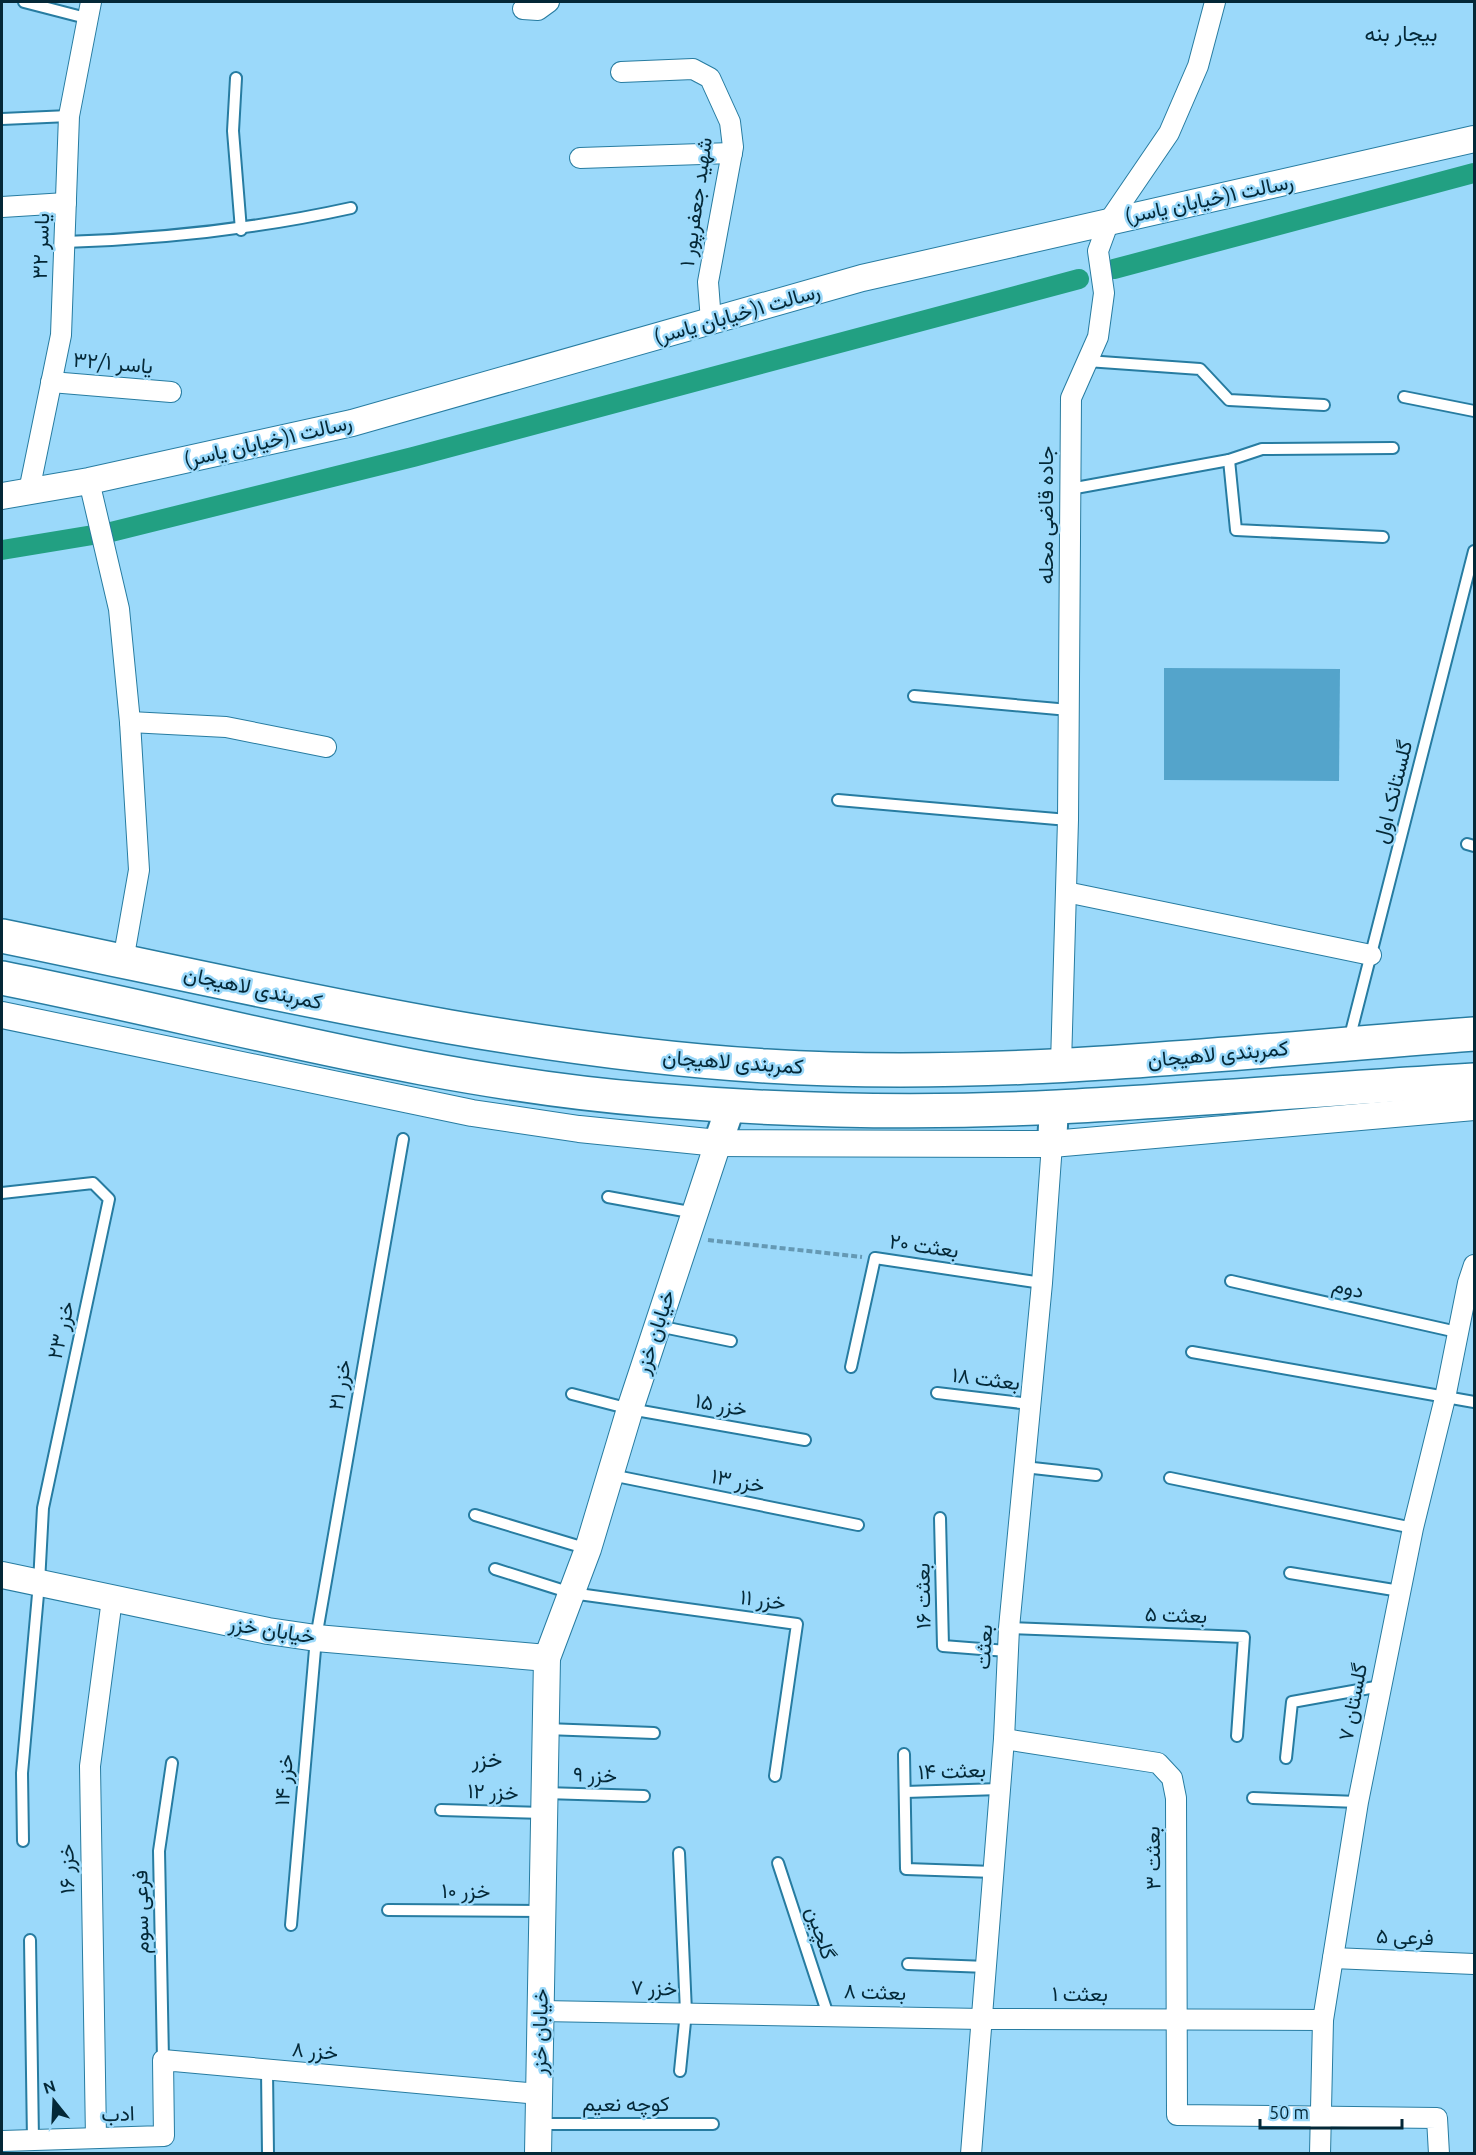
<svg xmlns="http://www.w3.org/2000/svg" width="1476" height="2155" font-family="Ubuntu,Vazirmatn,sans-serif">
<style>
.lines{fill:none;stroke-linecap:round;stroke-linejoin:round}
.canal{stroke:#22a082;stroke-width:20}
.building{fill:#54a4cb}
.service-casing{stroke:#277ca1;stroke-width:14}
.minor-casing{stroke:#277ca1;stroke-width:22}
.tertiary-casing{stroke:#277ca1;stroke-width:28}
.secondary-casing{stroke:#277ca1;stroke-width:32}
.trunk-casing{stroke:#277ca1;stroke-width:36}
.path{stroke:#6599b4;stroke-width:4;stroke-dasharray:6 3;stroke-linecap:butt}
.service{stroke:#fff;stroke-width:10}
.minor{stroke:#fff;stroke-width:20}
.tertiary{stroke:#fff;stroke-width:26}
.secondary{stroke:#fff;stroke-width:28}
.trunk{stroke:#fff;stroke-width:33}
.labels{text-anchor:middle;stroke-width:5;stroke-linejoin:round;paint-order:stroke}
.street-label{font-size:21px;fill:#042837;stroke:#9bd9fa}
.neighbourhood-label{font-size:22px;fill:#042837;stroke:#9bd9fa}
</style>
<rect width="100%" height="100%" fill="#9bd9fa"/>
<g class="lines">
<g class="canal">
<path d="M1114,269L1474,173"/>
<path d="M2,550L111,532L413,457L1079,279"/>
</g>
</g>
<path class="building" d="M1164,668L1340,669L1339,781L1164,780Z"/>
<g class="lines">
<g class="service-casing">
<g id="service">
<path d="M24,2L86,18"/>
<path d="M236,78L233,131L241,230"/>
<path d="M2,119L69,116"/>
<path d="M65,242C163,239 256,229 351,208"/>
<path d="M1087,361L1200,369L1229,400L1324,405"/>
<path d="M1404,397L1474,411"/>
<path d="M1229,460L1236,530L1383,537"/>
<path d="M1070,489L1229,460L1262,449L1393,448"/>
<path d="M914,696L1069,710"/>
<path d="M838,800L1068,820"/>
<path d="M1467,844L1474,846"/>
<path d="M1349,1040L1474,551"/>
<path d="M2,1193L93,1183L109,1199L43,1508L39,1583L22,1773L23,1841"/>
<path d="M608,1197L695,1213"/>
<path d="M1231,1281L1457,1332"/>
<path d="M658,1326L731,1341"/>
<path d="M1192,1352L1474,1402"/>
<path d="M851,1367L875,1258L1042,1283"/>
<path d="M937,1393L1030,1404"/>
<path d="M572,1394L630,1409L805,1440"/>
<path d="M1024,1467L1096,1475"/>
<path d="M611,1475L858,1525"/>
<path d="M1170,1478L1413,1528"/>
<path d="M475,1515L588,1549"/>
<path d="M940,1518L943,1646L1007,1651"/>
<path d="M495,1569L571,1593L797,1624L775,1776"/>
<path d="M1290,1573L1400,1591"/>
<path d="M1009,1628L1244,1637L1237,1736"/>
<path d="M546,1729L654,1733"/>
<path d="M904,1754L906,1869L994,1872"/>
<path d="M1286,1758L1292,1702L1381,1686"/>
<path d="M905,1792L1000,1789"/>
<path d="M545,1793L644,1796"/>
<path d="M1253,1798L1358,1802"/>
<path d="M441,1810L544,1813"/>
<path d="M679,1853L686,2012L680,2071"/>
<path d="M778,1863L828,2015"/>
<path d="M388,1910L542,1911"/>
<path d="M291,1925L316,1638L403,1139"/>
<path d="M30,1940L33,2140"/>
<path d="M908,1964L987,1967"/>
<path d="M163,2060L159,1851L172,1763"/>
<path d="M267,2071L268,2154"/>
<path d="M539,2124H713"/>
</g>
</g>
<g class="minor-casing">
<g id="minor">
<path d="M523,9L538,10L549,2"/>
<path d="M621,72L693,69L710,78L730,122L733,147L708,282L711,321"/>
<path d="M580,158L732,153"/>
<path d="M2,207L66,203"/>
<path d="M51,382L171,392"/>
<path d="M89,481L119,609L130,722L139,870L123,961"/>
<path d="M29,491L61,335L69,116L91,2"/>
<path d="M130,722L226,727L326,747"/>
<path d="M1066,892L1371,955"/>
<path d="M1061,1064L1068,820L1071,398L1098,337L1104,293L1098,251L1109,221L1169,133L1198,66L1215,2"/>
<path d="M1004,1739L1158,1763L1172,1778L1176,1798L1177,2115L1437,2118L1439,2154"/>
<path d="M1333,1958L1474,1964"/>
<path d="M541,2011L982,2019L1323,2020"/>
<path d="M96,2138L90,1766L112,1599"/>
<path d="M2,2141L164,2136L163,2060L539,2094"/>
<path d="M971,2154L1004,1739L1009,1628L1042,1283L1052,1144"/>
<path d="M1320,2154L1323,2020L1358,1802L1413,1528L1445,1398L1468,1283L1474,1265"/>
</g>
</g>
<g class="tertiary-casing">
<g id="tertiary">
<path d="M2,496L89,481L352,423L862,278L1474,139"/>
<path d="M2,1015L472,1113L579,1129L718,1143L1052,1144L1474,1107"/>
<path d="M2,1575L268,1631L316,1638L547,1658"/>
<path d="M538,2154L547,1658L588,1549L630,1409L718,1143"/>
</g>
</g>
<g class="secondary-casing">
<g id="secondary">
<path d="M718,1143L731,1105"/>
<path d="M1052,1144L1054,1107"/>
</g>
</g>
<g class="trunk-casing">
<g id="trunk">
<path d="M2,936C255,988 508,1050 766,1066C1002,1081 1239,1051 1474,1034"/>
<path d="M2,978C218,1021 434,1083 654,1100C787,1111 924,1114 1057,1107C1196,1100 1335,1088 1474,1080"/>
</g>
</g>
<path class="path" d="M708,1240L862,1257"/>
<use href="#service" class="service"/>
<use href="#minor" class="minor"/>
<use href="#tertiary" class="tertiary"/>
<use href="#secondary" class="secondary"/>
<use href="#trunk" class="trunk"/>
</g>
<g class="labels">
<g class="street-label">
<text transform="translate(1209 199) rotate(-12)" y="7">رسالت ۱(خیابان یاسر)</text>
<text transform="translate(696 202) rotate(-82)" y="7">شهید جعفرپور ۱</text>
<text transform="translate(41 246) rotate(-88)" y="7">یاسر ۳۲</text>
<text transform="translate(737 314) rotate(-16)" y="7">رسالت ۱(خیابان یاسر)</text>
<text transform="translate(113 363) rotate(5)" y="7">یاسر ۳۲/۱</text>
<text transform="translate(268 441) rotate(-13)" y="7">رسالت ۱(خیابان یاسر)</text>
<text transform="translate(1046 515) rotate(-90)" y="7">جاده قاضی محله</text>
<text transform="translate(1393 792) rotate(-76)" y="7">گلستانک اول</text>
<text transform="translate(253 988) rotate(12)" y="7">کمربندی لاهیجان</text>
<text transform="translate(1218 1054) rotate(-5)" y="7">کمربندی لاهیجان</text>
<text transform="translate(733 1062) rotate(4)" y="7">کمربندی لاهیجان</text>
<text transform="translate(924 1246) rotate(8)" y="7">بعثت ۲۰</text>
<text transform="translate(1348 1288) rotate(13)" y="7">دوم</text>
<text transform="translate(61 1330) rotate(-77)" y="7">خزر ۲۳</text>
<text transform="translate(655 1332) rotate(-72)" y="7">خیابان خزر</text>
<text transform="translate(986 1379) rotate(7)" y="7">بعثت ۱۸</text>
<text transform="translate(340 1385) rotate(-80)" y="7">خزر ۲۱</text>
<text transform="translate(721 1405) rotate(10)" y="7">خزر ۱۵</text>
<text transform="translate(738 1481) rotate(11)" y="7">خزر ۱۳</text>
<text transform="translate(923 1596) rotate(-91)" y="7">بعثت ۱۶</text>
<text transform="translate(763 1600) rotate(8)" y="7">خزر ۱۱</text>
<text transform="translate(1176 1615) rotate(2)" y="7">بعثت ۵</text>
<text transform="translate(272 1630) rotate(9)" y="7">خیابان خزر</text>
<text transform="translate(984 1647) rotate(-87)" y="7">بعثت</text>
<text transform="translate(1353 1702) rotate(-79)" y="7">گلستان ۷</text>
<text transform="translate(952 1771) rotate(-2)" y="7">بعثت ۱۴</text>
<text transform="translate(595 1775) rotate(2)" y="7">خزر ۹</text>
<text transform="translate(284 1780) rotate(-85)" y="7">خزر ۱۴</text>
<text transform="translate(493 1792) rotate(2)" y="7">خزر ۱۲</text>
<text transform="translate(1153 1858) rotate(-91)" y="7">بعثت ۳</text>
<text transform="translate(67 1869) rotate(-91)" y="7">خزر ۱۶</text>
<text x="466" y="1898">خزر ۱۰</text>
<text transform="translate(141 1912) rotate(-91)" y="7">فرعی سوم</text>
<text transform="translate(821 1933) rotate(72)" y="7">گلچین</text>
<text transform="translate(1405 1937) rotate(2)" y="7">فرعی ۵</text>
<text transform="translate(654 1988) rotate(1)" y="7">خزر ۷</text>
<text transform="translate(875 1992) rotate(2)" y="7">بعثت ۸</text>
<text x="1080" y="2001">بعثت ۱</text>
<text transform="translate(540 2032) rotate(-89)" y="7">خیابان خزر</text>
<text transform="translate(315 2051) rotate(5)" y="7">خزر ۸</text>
<text x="626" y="2111">کوچه نعیم</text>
<text transform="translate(118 2114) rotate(-2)" y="7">ادب</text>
</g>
<g class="neighbourhood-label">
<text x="1401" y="41">بیجار بنه</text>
<text x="487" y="1767">خزر</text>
</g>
</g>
<rect width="1476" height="2155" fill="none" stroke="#042837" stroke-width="6"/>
<g transform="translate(54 2101) rotate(342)" stroke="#9bd9fa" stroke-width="4.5" paint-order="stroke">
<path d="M0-4.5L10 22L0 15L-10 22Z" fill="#042837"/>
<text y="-9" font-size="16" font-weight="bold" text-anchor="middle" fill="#042837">N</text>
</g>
<path d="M1260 2119v9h142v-9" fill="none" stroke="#042837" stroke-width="3"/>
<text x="1269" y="2119" font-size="18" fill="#042837" stroke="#9bd9fa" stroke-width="4.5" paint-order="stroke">50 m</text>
</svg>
